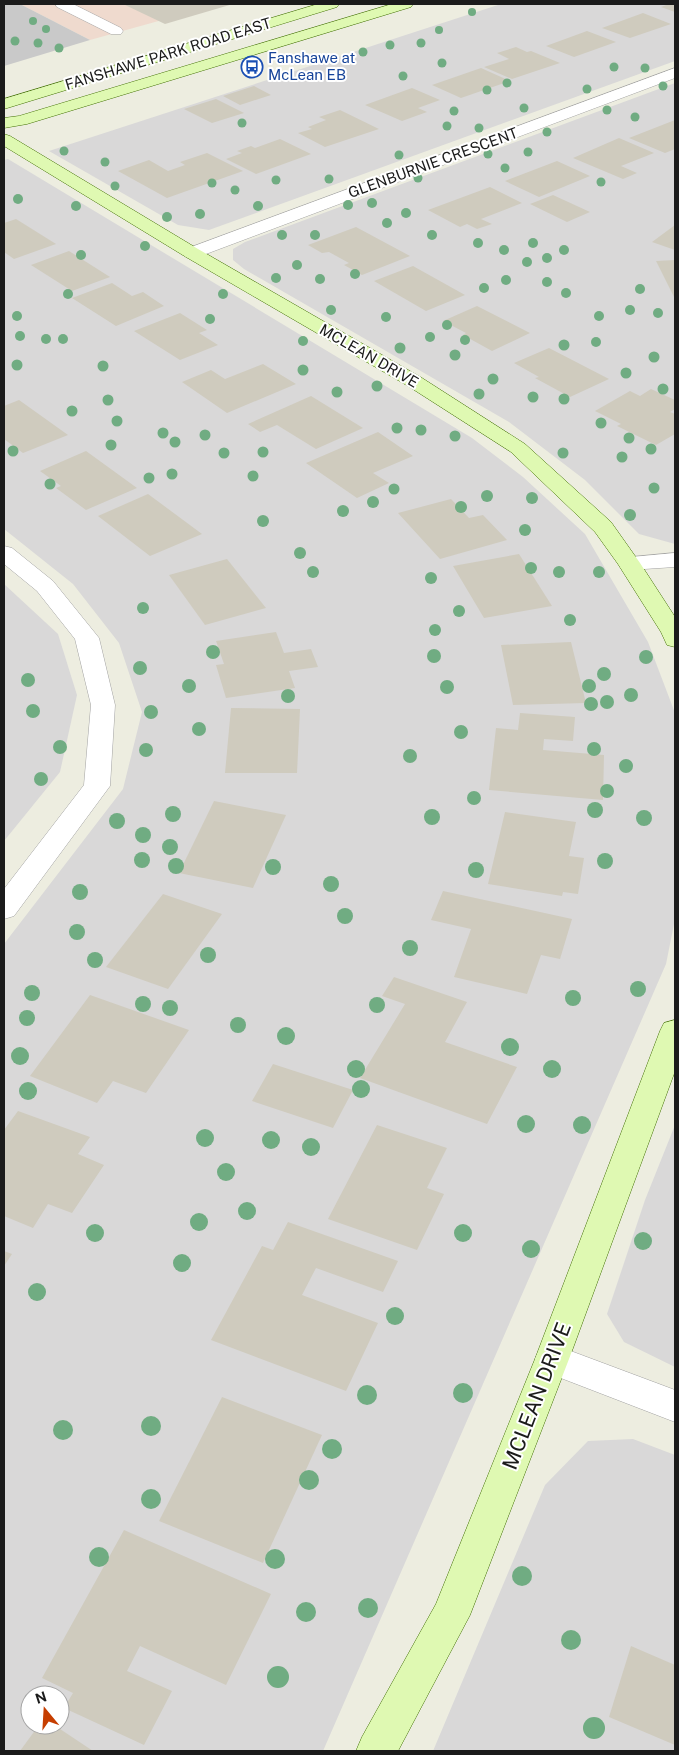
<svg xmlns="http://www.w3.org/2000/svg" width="679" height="1755" font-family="'Public Sans',sans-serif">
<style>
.residential{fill:#d9d8d8;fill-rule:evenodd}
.commercial{fill:#efdace}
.religious{fill:#c9c9c9}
.building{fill:#cfcbbe}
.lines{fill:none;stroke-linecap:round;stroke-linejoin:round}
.lane-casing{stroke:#a2a2a2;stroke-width:1}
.street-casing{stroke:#a2a2a2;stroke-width:1}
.secondary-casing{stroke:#427004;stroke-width:1}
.lane{fill:#fff;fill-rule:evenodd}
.street{fill:#fff;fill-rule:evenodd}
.secondary{fill:#dff9b2;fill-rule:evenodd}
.tree{fill:#70ac82}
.labels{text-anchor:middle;stroke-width:4;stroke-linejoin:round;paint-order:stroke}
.far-street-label{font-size:15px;fill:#1b1b1b;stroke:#fff}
.far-transit-label{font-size:15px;fill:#164399;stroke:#fff;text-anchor:start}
.near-street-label{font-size:21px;fill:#1b1b1b;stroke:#fff}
</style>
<rect width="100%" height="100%" fill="#edede0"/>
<g class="residential">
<path d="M501,4H675V61L209,230L178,225L49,151Z"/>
<path d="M675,83V544L639,534L585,480L509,422L244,269L233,260V249L245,242Z"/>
<path d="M8,159L472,438L523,477L585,534L648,642L675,713V919L666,964L323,1751H4V944L123,789L142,712L119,643L73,584L4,529V160ZM30,1695H60V1725H30Z"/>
<path d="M4,584L58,634L77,695L60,772L4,841Z"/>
<path d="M675,1125V1367L624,1342L607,1314L645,1200Z"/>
<path d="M633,1439L675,1455V1751H433L545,1485L588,1441Z"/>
</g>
<path class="commercial" d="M20,4H220L90,40Z"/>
<path class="religious" d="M4,4H20L90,40L4,66Z"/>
<g class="building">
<path d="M123,4H233L165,24Z"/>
<path d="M669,4H675V12L661,7Z"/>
<path d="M643,13L671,24L630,38L602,28Z"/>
<path d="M587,31L616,42L574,57L546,46Z"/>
<path d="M516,47L527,52L531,51L560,63L512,79L484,67L509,59L497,53Z"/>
<path d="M481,68L510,81L461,98L432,85Z"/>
<path d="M254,86L271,95L240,105L223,96Z"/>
<path d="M412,88L440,100L418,108L427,112L402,121L365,105Z"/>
<path d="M216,99L244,113L212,123L184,109Z"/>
<path d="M340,110L379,129L325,147L298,133L312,129L308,127L326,120L319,117Z"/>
<path d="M675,120V149L665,153L629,138Z"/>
<path d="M619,138L654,153L621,166L637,173L623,179L573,158Z"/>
<path d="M280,139L311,154L256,174L226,159L242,153L237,151L251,146L255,148Z"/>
<path d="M207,153L243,171L167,198L118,171L149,160L168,171L185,165L180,162Z"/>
<path d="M557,161L590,176L539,197L505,181Z"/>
<path d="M490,187L522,203L481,219L492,224L477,229L467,224L460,227L428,210Z"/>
<path d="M553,195L590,212L567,222L530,204Z"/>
<path d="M16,219L56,244L14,259L4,252V223Z"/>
<path d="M675,225V250L652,242Z"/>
<path d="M356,227L410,256L362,275L344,265L349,263L329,252L322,253L308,245Z"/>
<path d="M69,251L110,277L72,291L31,265Z"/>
<path d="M675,260V299L656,261Z"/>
<path d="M413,266L465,295L426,311L374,281Z"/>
<path d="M112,283L132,296L143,292L164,306L116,326L72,298Z"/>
<path d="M477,306L530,333L492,351L463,335L466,333L443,321Z"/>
<path d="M180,313L207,330L199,333L218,345L180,360L134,331Z"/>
<path d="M549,348L609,379L570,397L535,378L539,377L514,363Z"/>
<path d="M263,364L296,384L227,413L182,382L211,370L225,379Z"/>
<path d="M651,389L675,400V409L670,412L675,414V434L656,445L617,426L621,424L595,411L630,391L640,396Z"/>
<path d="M311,396L363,428L316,449L277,425L260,432L248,424Z"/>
<path d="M19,400L68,435L23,453L4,439V406Z"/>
<path d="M378,432L413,456L373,473L389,483L357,498L306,463Z"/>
<path d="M86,451L137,488L86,510L56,488L61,486L40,471Z"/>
<path d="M148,494L202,534L150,556L98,516Z"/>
<path d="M451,499L469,518L483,515L507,540L440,559L398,513Z"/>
<path d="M519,554L552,606L484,618L453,566Z"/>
<path d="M227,559L266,608L205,625L169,575Z"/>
<path d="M276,632L284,653L311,649L318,667L289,671L295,688L226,698L216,665L224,664L216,641Z"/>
<path d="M571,642L586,703L513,705L501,645Z"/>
<path d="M231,708L300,709L297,773H225Z"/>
<path d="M520,713L575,717L573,741L544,739L543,750L604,755L603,800L489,790L496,728L518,730Z"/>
<path d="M214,801L286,815L253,888L179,873Z"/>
<path d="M505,812L576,822L569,856L584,858L578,894L563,892L562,896L488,884Z"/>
<path d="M443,891L572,919L560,959L541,955L527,994L454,977L471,929L431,920Z"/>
<path d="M163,894L222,914L168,989L106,967Z"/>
<path d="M394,977L467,1002L445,1042L517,1067L487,1124L360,1078L405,1004L382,996Z"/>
<path d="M90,995L189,1030L146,1093L113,1081L97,1103L30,1076Z"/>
<path d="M273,1064L353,1090L333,1128L252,1101Z"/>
<path d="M18,1111L90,1137L78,1154L104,1165L72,1213L48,1204L33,1228L4,1216V1130Z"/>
<path d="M377,1125L447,1148L427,1188L444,1194L417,1250L328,1219Z"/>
<path d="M288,1222L398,1261L383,1292L316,1268L302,1295L378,1323L346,1391L211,1340L262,1246L273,1250Z"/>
<path d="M4,1251L12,1254L4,1266Z"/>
<path d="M222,1397L322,1435L263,1563L159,1521Z"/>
<path d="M124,1530L271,1594L226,1685L140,1646L127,1671L172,1691L144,1745L64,1708L73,1693L42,1678Z"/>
<path d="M631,1646L675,1665V1745L609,1717Z"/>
<path d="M39,1725H54L93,1751H20Z"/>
</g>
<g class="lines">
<g class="lane-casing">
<path id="lane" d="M55,4H73L121,28L123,31L121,34H111L57,7Z"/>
</g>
<g class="street-casing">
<g id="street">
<path d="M675,68V78L198,257L192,258L186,257L183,253L186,249Z"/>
<path d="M4,546L12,548L53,581L95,633L99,638L115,705L110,786L14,916L4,919V889L84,785L91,705L75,639L37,591L4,564Z"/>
<path d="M675,553V567L629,570L621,568L618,563L621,558Z"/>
<path d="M552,1344L675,1390V1422L540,1370L535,1359L540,1348Z"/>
</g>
</g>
<g class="secondary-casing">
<g id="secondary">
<path d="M318,4H339L337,7L4,109V99Z"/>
<path d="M392,4H413L411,7L27,124L4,128V118L19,116Z"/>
<path d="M4,134L10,136L198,249L422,378L525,444L611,522L640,563L675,617V647L667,645L661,632L618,564L595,532L511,452L408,386L186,257L4,146Z"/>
<path d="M675,1020V1071L569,1359L470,1615L398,1751H356L362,1737L436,1604L535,1359L660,1031L664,1023Z"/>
</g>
</g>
<use href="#lane" class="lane"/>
<use href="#street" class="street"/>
<use href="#secondary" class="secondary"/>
</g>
<g class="tree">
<circle cx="472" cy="12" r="4"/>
<circle cx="33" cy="21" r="4"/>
<circle cx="46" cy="29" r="4"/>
<circle cx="439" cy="30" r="4"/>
<circle cx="15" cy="41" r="4.5"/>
<circle cx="38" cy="43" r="4.5"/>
<circle cx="421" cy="43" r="4.5"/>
<circle cx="390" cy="45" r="4.5"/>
<circle cx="59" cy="48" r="4.5"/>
<circle cx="363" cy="52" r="4.5"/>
<circle cx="442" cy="63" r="4.5"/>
<circle cx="614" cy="67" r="4.5"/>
<circle cx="645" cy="68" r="4.5"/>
<circle cx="403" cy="76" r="4.5"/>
<circle cx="507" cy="83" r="4.5"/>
<circle cx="663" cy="86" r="4.5"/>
<circle cx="587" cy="89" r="4.5"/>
<circle cx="487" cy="90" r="4.5"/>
<circle cx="524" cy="108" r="4.5"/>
<circle cx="607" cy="110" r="4.5"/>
<circle cx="454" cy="111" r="4.5"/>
<circle cx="635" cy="117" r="4.5"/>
<circle cx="242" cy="123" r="4.5"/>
<circle cx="447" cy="126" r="4.5"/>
<circle cx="479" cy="128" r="4.5"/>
<circle cx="547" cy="132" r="4.5"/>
<circle cx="64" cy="151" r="4.5"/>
<circle cx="528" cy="152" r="4.5"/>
<circle cx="488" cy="154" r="4.5"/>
<circle cx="399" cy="155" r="4.5"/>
<circle cx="105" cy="162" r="4.5"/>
<circle cx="505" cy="168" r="4.5"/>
<circle cx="418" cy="178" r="4.5"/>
<circle cx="329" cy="179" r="4.5"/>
<circle cx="276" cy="180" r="4.5"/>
<circle cx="601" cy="182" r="4.5"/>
<circle cx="212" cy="183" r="4.5"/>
<circle cx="115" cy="186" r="4.5"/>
<circle cx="235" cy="190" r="4.5"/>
<circle cx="18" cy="199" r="5"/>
<circle cx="372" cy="203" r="5"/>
<circle cx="348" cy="205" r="5"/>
<circle cx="76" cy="206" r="5"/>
<circle cx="258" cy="206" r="5"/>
<circle cx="406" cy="213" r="5"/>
<circle cx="200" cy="214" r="5"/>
<circle cx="167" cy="217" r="5"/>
<circle cx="387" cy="223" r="5"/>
<circle cx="282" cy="235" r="5"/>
<circle cx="315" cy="235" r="5"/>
<circle cx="432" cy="235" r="5"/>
<circle cx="478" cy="243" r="5"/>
<circle cx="533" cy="243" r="5"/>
<circle cx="145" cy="246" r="5"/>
<circle cx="504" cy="250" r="5"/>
<circle cx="564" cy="250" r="5"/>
<circle cx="81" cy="255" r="5"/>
<circle cx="547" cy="258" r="5"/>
<circle cx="527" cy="262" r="5"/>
<circle cx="297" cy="265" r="5"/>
<circle cx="355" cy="274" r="5"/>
<circle cx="276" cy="278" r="5"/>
<circle cx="320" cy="279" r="5"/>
<circle cx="506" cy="280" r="5"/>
<circle cx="547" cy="282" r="5"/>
<circle cx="484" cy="288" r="5"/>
<circle cx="640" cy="289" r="5"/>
<circle cx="566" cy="293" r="5"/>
<circle cx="68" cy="294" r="5"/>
<circle cx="223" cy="294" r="5"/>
<circle cx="331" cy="310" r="5"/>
<circle cx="630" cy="310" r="5"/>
<circle cx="658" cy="313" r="5"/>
<circle cx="17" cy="316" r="5"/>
<circle cx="599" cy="316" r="5"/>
<circle cx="386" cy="317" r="5"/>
<circle cx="210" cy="319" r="5"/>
<circle cx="447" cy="325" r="5"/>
<circle cx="20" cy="336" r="5"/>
<circle cx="430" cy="337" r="5"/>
<circle cx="46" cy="339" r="5"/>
<circle cx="63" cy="339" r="5"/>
<circle cx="465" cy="340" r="5"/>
<circle cx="303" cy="341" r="5"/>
<circle cx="596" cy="342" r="5"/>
<circle cx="564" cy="345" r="5.5"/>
<circle cx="400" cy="348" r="5.5"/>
<circle cx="455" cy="355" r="5.5"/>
<circle cx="654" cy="357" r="5.5"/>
<circle cx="17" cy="365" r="5.5"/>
<circle cx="103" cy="366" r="5.5"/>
<circle cx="303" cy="370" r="5.5"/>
<circle cx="626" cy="373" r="5.5"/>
<circle cx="493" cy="379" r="5.5"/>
<circle cx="377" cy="386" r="5.5"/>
<circle cx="663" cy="389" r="5.5"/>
<circle cx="337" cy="392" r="5.5"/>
<circle cx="479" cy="394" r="5.5"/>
<circle cx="533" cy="397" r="5.5"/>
<circle cx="564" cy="399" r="5.5"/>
<circle cx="108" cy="400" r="5.5"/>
<circle cx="72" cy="411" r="5.5"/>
<circle cx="117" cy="421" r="5.5"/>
<circle cx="601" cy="423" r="5.5"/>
<circle cx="397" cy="428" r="5.5"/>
<circle cx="421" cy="430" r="5.5"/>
<circle cx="163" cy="433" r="5.5"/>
<circle cx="205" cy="435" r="5.5"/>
<circle cx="455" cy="436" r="5.5"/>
<circle cx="629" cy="438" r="5.5"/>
<circle cx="175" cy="442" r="5.5"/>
<circle cx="111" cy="445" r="5.5"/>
<circle cx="651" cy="449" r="5.5"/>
<circle cx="13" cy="451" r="5.5"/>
<circle cx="263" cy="452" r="5.5"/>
<circle cx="224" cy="453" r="5.5"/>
<circle cx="563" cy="453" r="5.5"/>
<circle cx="622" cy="457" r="5.5"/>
<circle cx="172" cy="474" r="5.5"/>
<circle cx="253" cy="476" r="5.5"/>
<circle cx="149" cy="478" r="5.5"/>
<circle cx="50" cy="484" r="5.5"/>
<circle cx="654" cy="488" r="5.5"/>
<circle cx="394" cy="489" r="5.5"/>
<circle cx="487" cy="496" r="6"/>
<circle cx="532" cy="498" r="6"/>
<circle cx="373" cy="502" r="6"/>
<circle cx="461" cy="507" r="6"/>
<circle cx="343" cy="511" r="6"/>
<circle cx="630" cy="515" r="6"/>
<circle cx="263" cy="521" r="6"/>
<circle cx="525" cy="530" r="6"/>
<circle cx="300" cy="553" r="6"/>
<circle cx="531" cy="568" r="6"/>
<circle cx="313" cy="572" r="6"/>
<circle cx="559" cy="572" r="6"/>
<circle cx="599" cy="572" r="6"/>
<circle cx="431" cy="578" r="6"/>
<circle cx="143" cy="608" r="6"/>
<circle cx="459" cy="611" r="6"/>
<circle cx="570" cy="620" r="6"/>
<circle cx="435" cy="630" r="6"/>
<circle cx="213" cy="652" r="7"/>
<circle cx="434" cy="656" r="7"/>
<circle cx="646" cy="657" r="7"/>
<circle cx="140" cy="668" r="7"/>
<circle cx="604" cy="674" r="7"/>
<circle cx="28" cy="680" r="7"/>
<circle cx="189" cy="686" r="7"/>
<circle cx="589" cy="686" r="7"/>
<circle cx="447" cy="687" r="7"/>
<circle cx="631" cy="695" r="7"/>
<circle cx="288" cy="696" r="7"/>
<circle cx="607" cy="702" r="7"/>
<circle cx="591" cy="704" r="7"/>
<circle cx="33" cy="711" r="7"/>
<circle cx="151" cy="712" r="7"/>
<circle cx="199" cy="729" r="7"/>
<circle cx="461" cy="732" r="7"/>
<circle cx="60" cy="747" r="7"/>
<circle cx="594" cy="749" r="7"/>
<circle cx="146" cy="750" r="7"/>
<circle cx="410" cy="756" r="7"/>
<circle cx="626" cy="766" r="7"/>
<circle cx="41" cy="779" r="7"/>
<circle cx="607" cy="791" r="7"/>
<circle cx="474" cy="798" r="7"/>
<circle cx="595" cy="810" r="8"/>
<circle cx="173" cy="814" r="8"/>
<circle cx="432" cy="817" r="8"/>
<circle cx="644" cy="818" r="8"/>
<circle cx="117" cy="821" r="8"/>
<circle cx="143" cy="835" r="8"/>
<circle cx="170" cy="847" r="8"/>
<circle cx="142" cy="860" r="8"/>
<circle cx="605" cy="861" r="8"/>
<circle cx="176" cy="866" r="8"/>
<circle cx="273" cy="867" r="8"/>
<circle cx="476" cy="870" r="8"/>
<circle cx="331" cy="884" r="8"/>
<circle cx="80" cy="892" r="8"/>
<circle cx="345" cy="916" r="8"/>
<circle cx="77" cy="932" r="8"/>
<circle cx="410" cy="948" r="8"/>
<circle cx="208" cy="955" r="8"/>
<circle cx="95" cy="960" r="8"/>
<circle cx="638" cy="989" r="8"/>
<circle cx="32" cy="993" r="8"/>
<circle cx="573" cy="998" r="8"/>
<circle cx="143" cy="1004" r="8"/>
<circle cx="377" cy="1005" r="8"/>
<circle cx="170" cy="1008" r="8"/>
<circle cx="27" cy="1018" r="8"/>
<circle cx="238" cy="1025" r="8"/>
<circle cx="286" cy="1036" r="9"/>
<circle cx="510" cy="1047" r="9"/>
<circle cx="20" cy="1056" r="9"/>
<circle cx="356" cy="1069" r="9"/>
<circle cx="552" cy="1069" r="9"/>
<circle cx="361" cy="1089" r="9"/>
<circle cx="28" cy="1091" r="9"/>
<circle cx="526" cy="1124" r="9"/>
<circle cx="582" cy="1125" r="9"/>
<circle cx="205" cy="1138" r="9"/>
<circle cx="271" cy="1140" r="9"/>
<circle cx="311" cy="1147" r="9"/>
<circle cx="226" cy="1172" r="9"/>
<circle cx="247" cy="1211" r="9"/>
<circle cx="199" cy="1222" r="9"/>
<circle cx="95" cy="1233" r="9"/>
<circle cx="463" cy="1233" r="9"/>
<circle cx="643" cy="1241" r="9"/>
<circle cx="531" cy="1249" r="9"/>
<circle cx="182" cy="1263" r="9"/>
<circle cx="37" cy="1292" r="9"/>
<circle cx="395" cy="1316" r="9"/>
<circle cx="463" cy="1393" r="10"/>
<circle cx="367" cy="1395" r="10"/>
<circle cx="151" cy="1426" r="10"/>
<circle cx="63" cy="1430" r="10"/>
<circle cx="332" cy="1449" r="10"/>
<circle cx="309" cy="1480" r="10"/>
<circle cx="151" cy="1499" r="10"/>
<circle cx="99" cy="1557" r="10"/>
<circle cx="275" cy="1559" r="10"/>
<circle cx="522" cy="1576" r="10"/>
<circle cx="368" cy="1608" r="10"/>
<circle cx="306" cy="1612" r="10"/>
<circle cx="571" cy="1640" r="10"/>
<circle cx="278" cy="1677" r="11"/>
<circle cx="594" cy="1728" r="11"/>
</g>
<defs>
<g id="bus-ring" transform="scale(1.125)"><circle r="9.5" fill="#fff" stroke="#1a4fb4" stroke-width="1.5"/><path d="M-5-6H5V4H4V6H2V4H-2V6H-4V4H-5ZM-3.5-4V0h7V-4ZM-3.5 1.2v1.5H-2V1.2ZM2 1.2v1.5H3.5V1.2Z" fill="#1a4fb4"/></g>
</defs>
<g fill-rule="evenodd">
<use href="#bus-ring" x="252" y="67"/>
</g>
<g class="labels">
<g class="far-street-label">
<text transform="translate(168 54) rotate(-17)" y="5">FANSHAWE PARK ROAD EAST</text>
<text transform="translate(433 163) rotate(-20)" y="5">GLENBURNIE CRESCENT</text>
<text transform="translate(369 356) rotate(30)" y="5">MCLEAN DRIVE</text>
</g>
<g class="far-transit-label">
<text x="268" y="63">Fanshawe at<tspan x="268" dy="17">McLean EB</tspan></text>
</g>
<g class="near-street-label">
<text transform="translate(537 1396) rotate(-69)" y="7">MCLEAN DRIVE</text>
</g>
</g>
<rect width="679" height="1755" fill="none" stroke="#1b1b1b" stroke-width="10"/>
<g transform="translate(45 1710) rotate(342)"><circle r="24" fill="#ffffff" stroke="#a4a4a4"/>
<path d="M0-4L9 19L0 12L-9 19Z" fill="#c63e00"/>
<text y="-8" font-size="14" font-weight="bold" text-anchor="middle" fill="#1b1b1b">N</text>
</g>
</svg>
